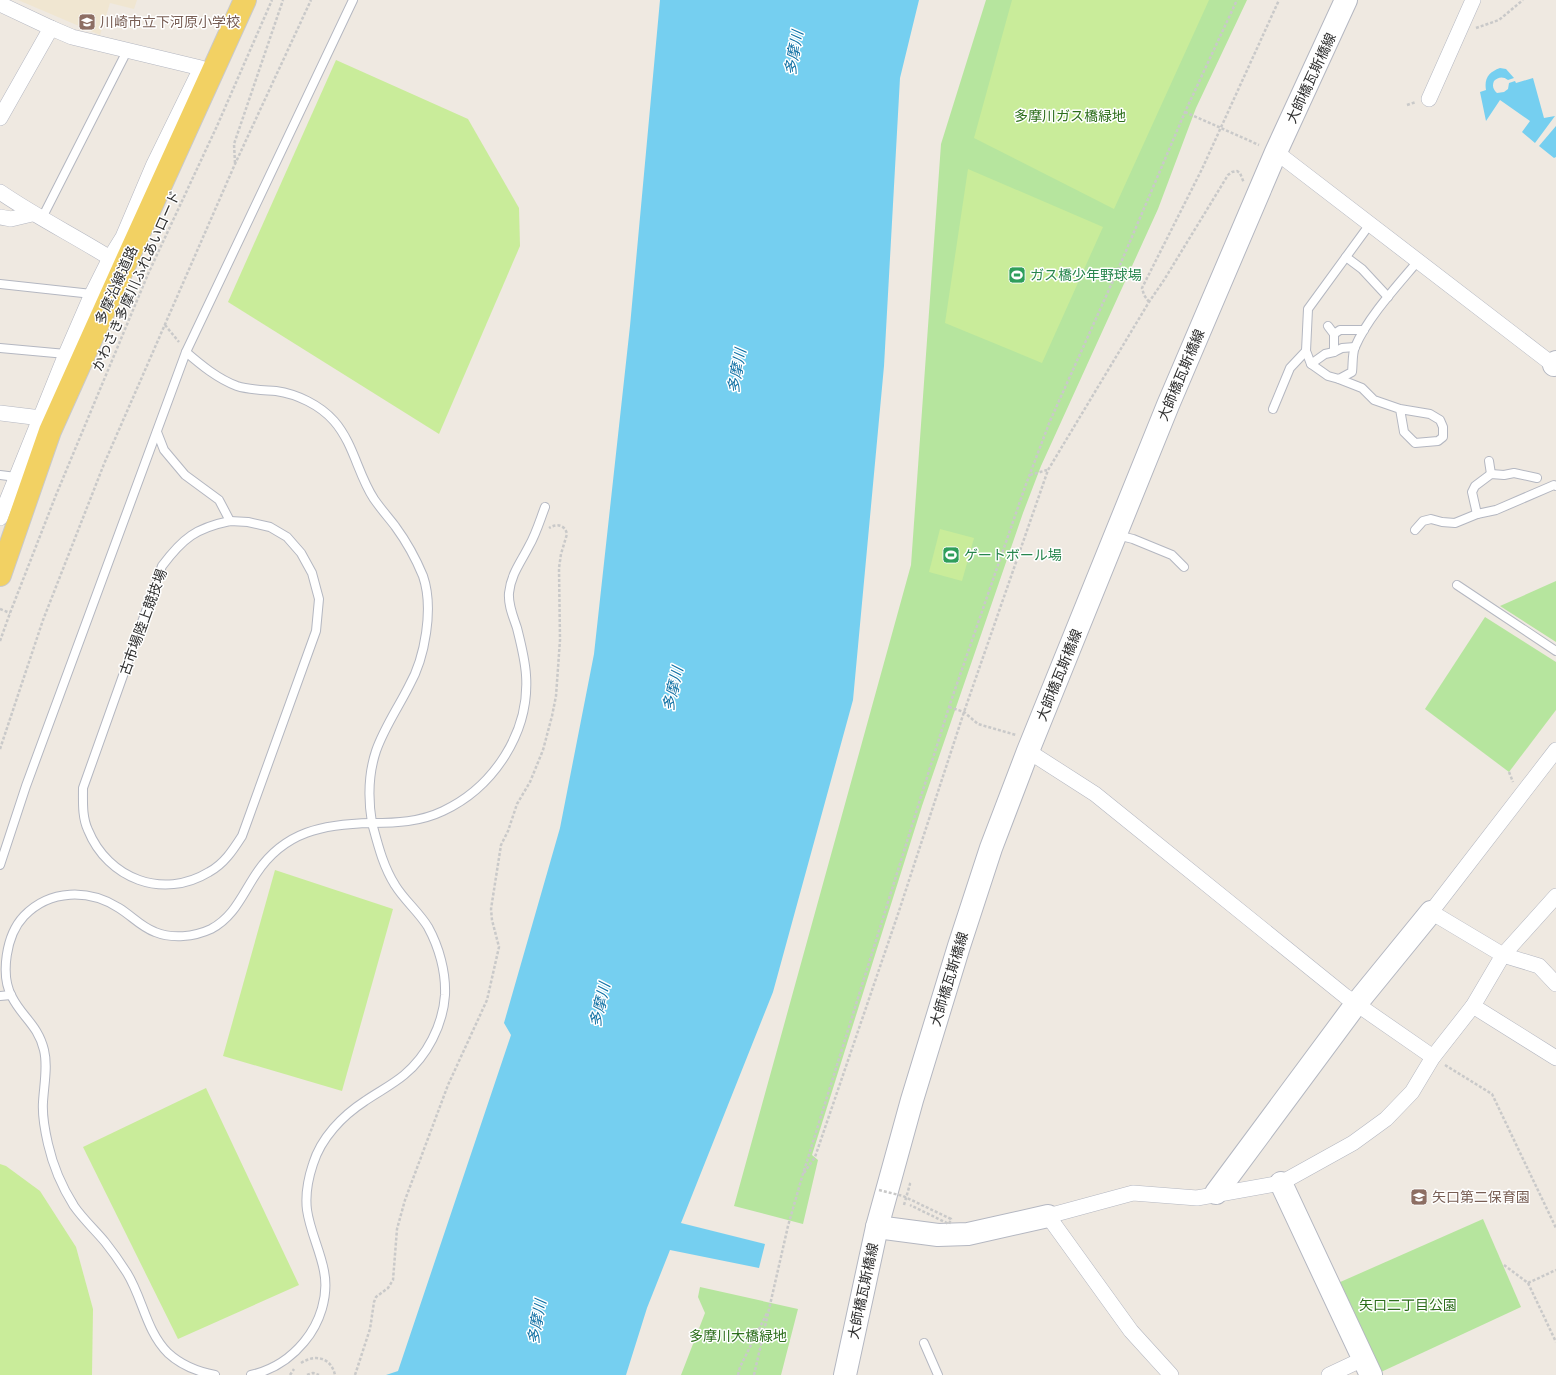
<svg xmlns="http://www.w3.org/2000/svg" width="1556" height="1375" font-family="'DM Sans','Noto Sans JP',sans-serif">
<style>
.education{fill:#f0e6d1}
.green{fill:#b6e59e}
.pitch{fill:#c9ec9a}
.water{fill:#75cff0}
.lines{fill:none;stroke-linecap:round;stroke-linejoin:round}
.lane-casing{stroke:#b4b7c1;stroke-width:10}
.street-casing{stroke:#b4b7c1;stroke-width:16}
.secondary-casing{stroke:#b4b7c1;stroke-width:24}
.primary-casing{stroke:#c9c9c9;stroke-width:24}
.path{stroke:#c9c9c9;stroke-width:2.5;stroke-dasharray:3 2;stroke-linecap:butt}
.lane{stroke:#fff;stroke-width:8}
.street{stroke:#fff;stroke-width:15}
.secondary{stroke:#fff;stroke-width:22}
.primary{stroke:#f2d163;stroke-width:22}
.path-bridge{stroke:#c9c9c9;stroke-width:2.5;stroke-dasharray:3 2;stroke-linecap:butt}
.labels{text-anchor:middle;stroke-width:3;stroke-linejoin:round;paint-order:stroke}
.education-label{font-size:14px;fill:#785e54;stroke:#fff;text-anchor:start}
.street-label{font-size:14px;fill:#2e2e2e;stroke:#fff}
.park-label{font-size:14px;fill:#2c6e1b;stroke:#fff}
.leisure-label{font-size:14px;fill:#27864d;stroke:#fff;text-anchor:start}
.water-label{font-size:15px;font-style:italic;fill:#0d6fa3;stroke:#fff}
</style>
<rect width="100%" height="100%" fill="#efe9e1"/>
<path class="education" d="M18,0H137L134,9L110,3L100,35Z"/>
<g class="green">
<path d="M986,0H1247L1196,108L1158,209L1041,466L1023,513L922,806L812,1155L818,1160L803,1224L734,1206L911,565L941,144Z"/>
<path d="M1556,581V642L1500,606Z"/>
<path d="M1485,617L1556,662V710L1509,772L1425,709Z"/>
<path d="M1483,1219L1521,1307L1381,1372L1338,1283Z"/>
<path d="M700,1287L798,1309L781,1375H681L705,1313L698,1297Z"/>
</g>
<g class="pitch">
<path d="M1012,0H1209L1114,209L974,138Z"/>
<path d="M336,60L468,119L519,208L520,246L439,434L228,302Z"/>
<path d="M968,169L1103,227L1042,363L945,323Z"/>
<path d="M940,529L974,538L962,581L929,572Z"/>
<path d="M275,870L393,909L342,1091L223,1056Z"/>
<path d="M206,1088L299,1285L178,1339L83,1147Z"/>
<path d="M0,1164L6,1166L40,1191L76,1247L93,1309L92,1375H0Z"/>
</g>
<g class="water">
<path d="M660,0H919L900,78L884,366L853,700L773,992L681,1223L765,1244L759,1268L670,1250L647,1308L626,1375H386L398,1371L511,1035L504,1023L560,828L594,654L630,326Z"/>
<path d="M1500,68L1506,69L1514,78L1508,80C1503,76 1498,77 1494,81C1492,86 1493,89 1497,93L1504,92L1508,89L1509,83L1515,81L1516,83L1533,78L1544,118L1555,116L1535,143L1522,132L1530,121L1500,100L1486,121L1480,92L1486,90C1484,78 1489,72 1500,68Z"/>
<path d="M1556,126V157L1554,158L1539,146Z"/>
</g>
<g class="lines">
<g class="lane-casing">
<g id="lane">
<path d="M42,218L127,51"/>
<path d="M1346,257L1362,269L1388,297"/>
<path d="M0,284L92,294"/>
<path d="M1328,326L1334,334"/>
<path d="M0,348L66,354"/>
<path d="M1306,351L1311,364L1328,376L1339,379L1352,372C1353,364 1352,354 1355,347C1368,317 1397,286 1418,261"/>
<path d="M186,352C201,365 218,379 237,386C249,390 263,390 276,391C297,394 320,405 334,421C354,444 358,475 374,499C381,509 388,517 395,526C406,541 416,559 423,576C434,608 425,658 409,686C398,708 384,728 376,751C368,775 368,799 372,823C396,823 420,822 443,811C494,787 530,732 526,675C525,659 521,644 517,628C513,616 508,605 509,593C511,574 521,562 529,546C536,534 540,520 545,507"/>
<path d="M1334,352V334L1340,330H1364"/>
<path d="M1311,364L1325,354L1334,352L1342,348L1355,347"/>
<path d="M1339,379L1362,388L1374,400L1400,409L1430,414L1440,420L1443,427V437L1438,441L1415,443L1404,432L1400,409"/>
<path d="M1273,409L1290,368L1306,351L1308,309L1370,224"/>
<path d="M157,432L164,450L185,475L219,500L230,521"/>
<path d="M1489,461L1491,474"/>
<path d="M0,475L16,477"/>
<path d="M1477,514L1472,492L1475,486L1491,474L1504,475L1514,473L1537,478"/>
<path d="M230,521L248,522L270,527L287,537L301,553L312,573L319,599L316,631L242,836C233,850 224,864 209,872C163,900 108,879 88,830C82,817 83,802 83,788L162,566C183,538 196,528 230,521Z"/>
<path d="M1415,530L1423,521L1431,519L1442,522L1455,523L1477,514L1496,510L1554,485L1556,486"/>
<path d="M1117,535L1133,539L1172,555L1184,567"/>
<path d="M1457,585L1556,651"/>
<path d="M0,865L26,786L186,352L353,0"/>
<path d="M0,996L11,995"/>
<path d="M924,1343L938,1375"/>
<path d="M215,1375C199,1372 181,1365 168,1353C146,1331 143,1299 127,1273C120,1262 113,1252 105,1242C95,1230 83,1219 74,1206C62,1187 53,1166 48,1144C45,1131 42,1116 43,1102C44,1085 48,1066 44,1050C38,1025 22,1017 12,997C0,975 6,935 24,916C50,889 89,889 119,908C132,916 141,927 155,932C172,939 194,937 211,929C234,917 242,895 256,874C284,831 324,824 372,823C378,845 383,866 395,885C404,900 419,912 428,927C439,947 446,972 445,995C443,1025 427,1056 404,1075C392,1085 378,1092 365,1101C342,1116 321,1138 313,1164C308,1179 305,1194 307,1210C310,1231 320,1250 324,1271C329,1296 320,1323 304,1342C290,1359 273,1370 251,1375"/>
</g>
</g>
<g class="street-casing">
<g id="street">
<path d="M0,4L51,28L72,37L201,68L154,164L123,237L110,258L92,294L66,354L0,518"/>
<path d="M1429,99L1473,0"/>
<path d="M0,118L51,28"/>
<path d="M1276,152L1556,367"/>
<path d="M0,192C35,216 73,235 110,258"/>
<path d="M0,217L11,219L32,214"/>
<path d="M0,413L41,418"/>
<path d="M1556,750L1431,912L1503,955L1539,966L1556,984"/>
<path d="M1028,751L1095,794L1345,996L1433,1057"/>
<path d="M1473,1006L1556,1058"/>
<path d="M1171,1375L1131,1331L1048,1216L1133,1193L1197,1198L1281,1183L1353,1143L1386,1119L1412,1092L1433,1057L1473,1006L1503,955L1556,896"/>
<path d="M1329,1375L1363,1359"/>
</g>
</g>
<g class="secondary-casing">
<g id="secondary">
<path d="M1554,365L1556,362"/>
<path d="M1281,1183L1371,1375"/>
<path d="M1216,1193L1356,1004L1431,912"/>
<path d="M877,1227L938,1235L968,1234L1048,1216"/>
<path d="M845,1375L877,1227L912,1100L959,946L991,848L1028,751L1168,405L1276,152L1346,0"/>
</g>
</g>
<g class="primary-casing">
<path id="primary" d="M0,575L50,431L125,264L245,0"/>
</g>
<g class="path">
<path d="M1476,28L1499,20L1523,0"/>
<path d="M1407,105L1416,102"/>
<path d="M1185,112L1259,145"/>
<path d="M235,163L234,144L283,0"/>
<path d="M1149,302L1144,295L1142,288L1202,169L1279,0"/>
<path d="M165,325L179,342"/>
<path d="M1030,475L1047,470"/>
<path d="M0,609L10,613"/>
<path d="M0,641L10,613L56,495L148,274L217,126L272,0"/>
<path d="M949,707L964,712L978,724L1016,735"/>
<path d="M0,749L43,620L104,464L235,164L311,0"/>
<path d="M1509,772L1513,782"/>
<path d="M1445,1065L1492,1094L1556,1228"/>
<path d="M804,1173L815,1157L898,914L964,712L1048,470L1149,302L1164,280L1228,175L1232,172L1237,171L1240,173L1244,183"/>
<path d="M904,1205L910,1184L908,1183"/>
<path d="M1504,1265L1528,1283L1556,1342"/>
<path d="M1528,1283L1556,1270"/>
<path d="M301,1363C315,1354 331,1357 335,1375"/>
<path d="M290,1375L294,1369"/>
<path d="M307,1375L313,1373L319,1375"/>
<path d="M355,1375L370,1329L374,1302L376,1297L388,1288L393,1280L397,1229L405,1200L448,1085L487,1000L499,947L492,920L491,909L501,845L508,831L517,804L530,782L543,750L552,716L556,696L560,640L559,568L561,554L567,534C565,525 557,523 549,528"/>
<path d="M738,1375L740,1367L767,1313"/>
<path d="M754,1375L788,1226L802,1177L949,707L1025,487L1050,421L1120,265L1185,112L1237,0"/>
</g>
<use href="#lane" class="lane"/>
<use href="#street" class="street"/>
<use href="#secondary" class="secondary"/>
<use href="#primary" class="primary"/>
<path class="path-bridge" d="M879,1190L903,1196L951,1219L949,1224L910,1205"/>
</g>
<defs>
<g id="school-square" transform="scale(0.9)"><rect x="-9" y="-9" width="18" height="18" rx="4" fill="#8d6e63" stroke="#fff"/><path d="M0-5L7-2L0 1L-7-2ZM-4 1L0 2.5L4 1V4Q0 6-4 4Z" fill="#fff"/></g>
<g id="stadium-square" transform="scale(0.9)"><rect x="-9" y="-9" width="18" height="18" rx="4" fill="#2e9e5b" stroke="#fff"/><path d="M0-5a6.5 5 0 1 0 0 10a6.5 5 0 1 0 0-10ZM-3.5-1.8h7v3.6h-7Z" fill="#fff"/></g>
</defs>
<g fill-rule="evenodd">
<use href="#school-square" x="87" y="22"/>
<use href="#stadium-square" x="1017" y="275"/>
<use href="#stadium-square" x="951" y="555"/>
<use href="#school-square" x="1419" y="1197"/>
</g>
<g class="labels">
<g class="education-label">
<text x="100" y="27">川崎市立下河原小学校</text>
<text x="1432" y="1202">矢口第二保育園</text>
</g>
<g class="street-label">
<text transform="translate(1311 78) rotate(-65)" y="5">大師橋瓦斯橋線</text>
<text transform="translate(136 281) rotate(-66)" y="5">かわさき多摩川ふれあいロード</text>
<text transform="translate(116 285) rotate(-66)" y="5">多摩沿線道路</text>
<text transform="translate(1181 375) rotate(-67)" y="5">大師橋瓦斯橋線</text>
<text transform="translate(143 622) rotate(-70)" y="5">古市場陸上競技場</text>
<text transform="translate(1059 675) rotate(-68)" y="5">大師橋瓦斯橋線</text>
<text transform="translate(949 979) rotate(-73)" y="5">大師橋瓦斯橋線</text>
<text transform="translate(863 1291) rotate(-78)" y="5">大師橋瓦斯橋線</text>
</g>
<g class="park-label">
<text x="1070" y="121">多摩川ガス橋緑地</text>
<text x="1408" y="1310">矢口二丁目公園</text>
<text x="738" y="1341">多摩川大橋緑地</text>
</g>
<g class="leisure-label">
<text x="1030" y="280">ガス橋少年野球場</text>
<text x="964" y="560">ゲートボール場</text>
</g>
<g class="water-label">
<text transform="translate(794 53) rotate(-80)" y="5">多摩川</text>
<text transform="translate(737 371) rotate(-80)" y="5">多摩川</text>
<text transform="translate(673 689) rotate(-77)" y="5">多摩川</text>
<text transform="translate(600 1005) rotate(-77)" y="5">多摩川</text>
<text transform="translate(537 1322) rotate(-80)" y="5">多摩川</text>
</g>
</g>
</svg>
